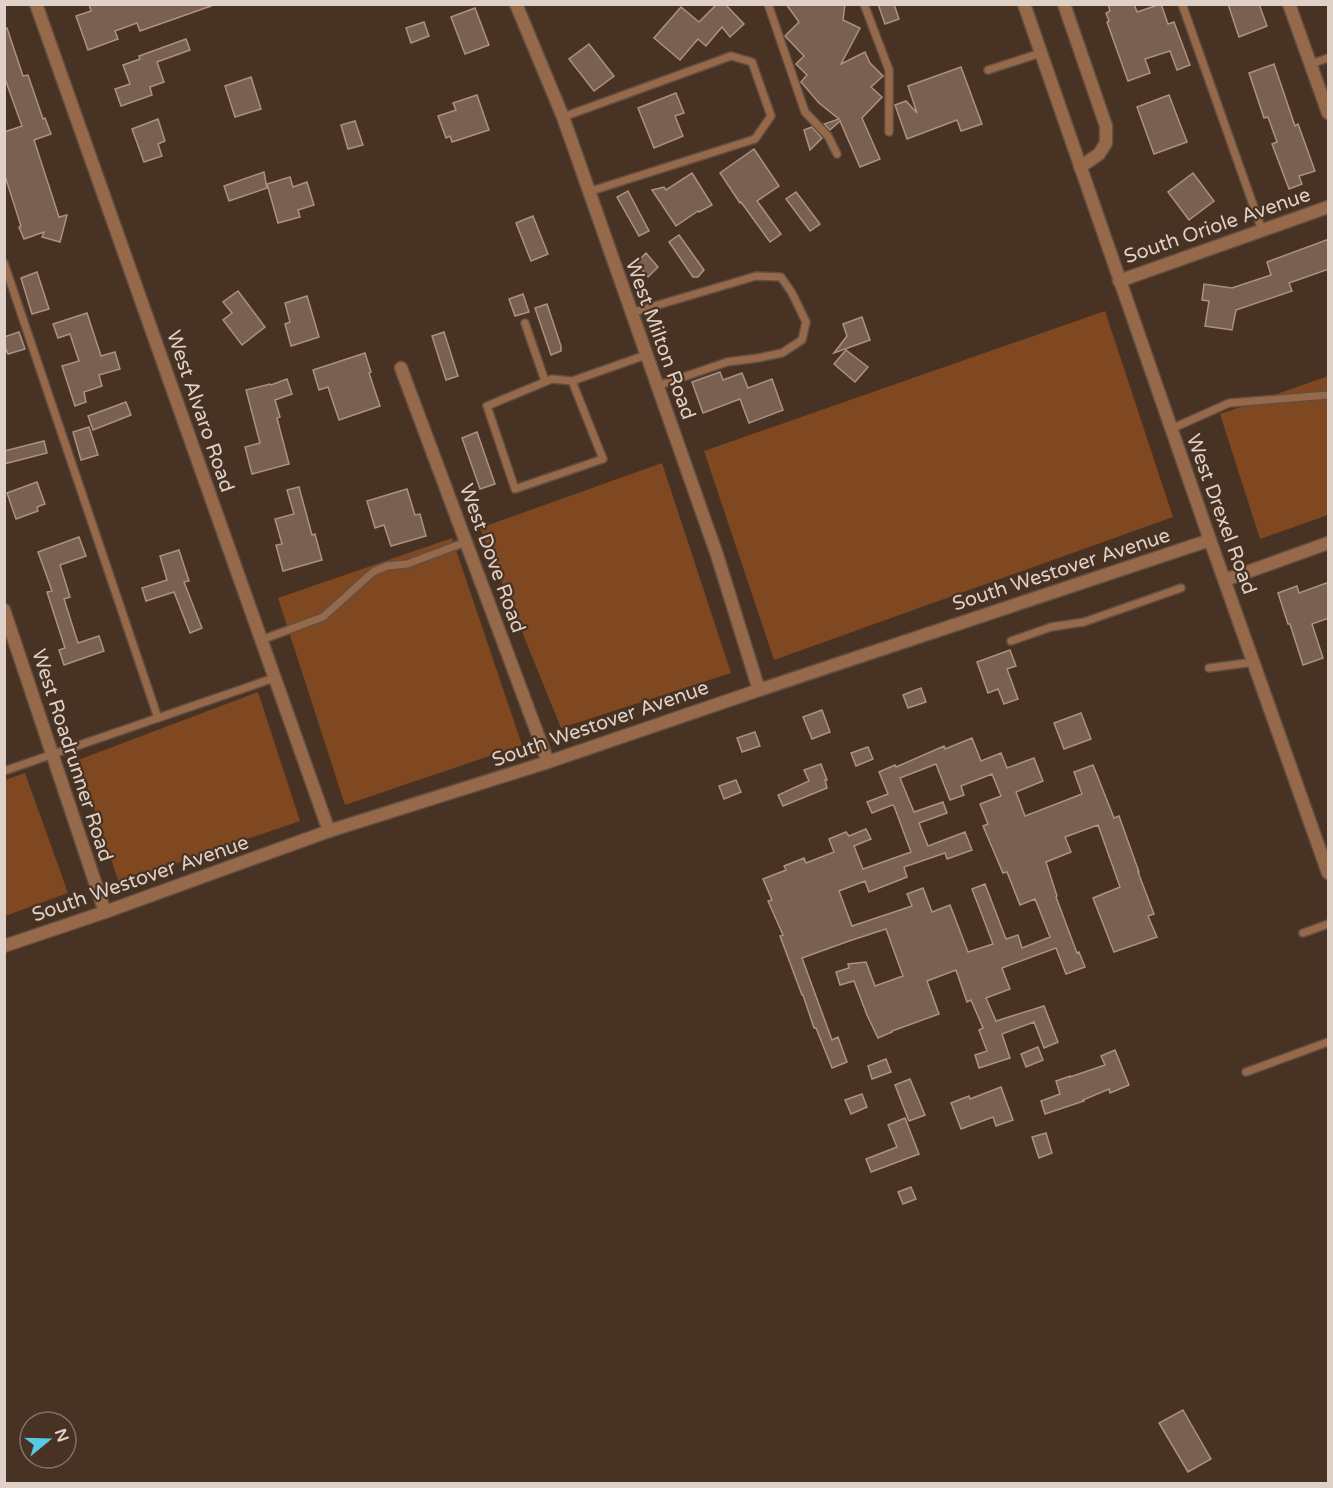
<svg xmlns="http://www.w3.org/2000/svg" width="1333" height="1488" font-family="'Varela Round',sans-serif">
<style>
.green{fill:#7f4820}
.building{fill:#796050;stroke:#ac9180;stroke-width:1.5;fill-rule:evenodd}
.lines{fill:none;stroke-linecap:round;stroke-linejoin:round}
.service-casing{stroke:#634f41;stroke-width:10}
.minor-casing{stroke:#634f41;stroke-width:15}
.tertiary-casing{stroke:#634f41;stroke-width:15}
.service{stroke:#97694b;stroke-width:7}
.minor{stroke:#97694b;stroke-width:12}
.tertiary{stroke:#97694b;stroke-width:12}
.labels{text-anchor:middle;stroke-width:4.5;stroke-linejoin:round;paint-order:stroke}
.street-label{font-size:20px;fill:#dfd1c7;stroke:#483223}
</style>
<rect width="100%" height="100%" fill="#483223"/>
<g class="green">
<path d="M1105,311L1173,517L774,660L704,451Z"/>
<path d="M1328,376V515L1260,539L1220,414Z"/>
<path d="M662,463L731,673L561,728L480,528Z"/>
<path d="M452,538L522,745L345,805L278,598Z"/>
<path d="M258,692L300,821L119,883L78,760Z"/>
<path d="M25,773L68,893L5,916V780Z"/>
</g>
<g class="building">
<path d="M89,4H210L211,6L140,31L137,23L115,31L118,39L88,50L76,16L91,11Z"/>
<path d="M717,4H725L744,24L730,37L722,27L706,46L698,39L680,60L654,38L681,7L699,22Z"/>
<path d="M786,4H845L843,20L860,28L841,64L865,52L870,63L883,76L871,87L882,97L862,118L880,159L860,167L840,121L830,130L824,124L839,119L819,103L801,82L807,75L796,64L804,56L785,36L799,22Z"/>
<path d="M878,4H894L899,19L885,24Z"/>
<path d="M1108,4H1134L1137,12L1161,4L1168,24L1174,22L1190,65L1177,70L1170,51L1145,59L1150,73L1128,81L1107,22L1109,21L1106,13L1110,11Z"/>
<path d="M1228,4H1259L1267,26L1239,37Z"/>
<path d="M475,8L489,45L465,54L451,17Z"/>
<path d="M424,22L429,36L411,43L406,28Z"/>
<path d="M4,28H7L23,76L28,75L43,119L45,118L51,134L34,140L59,217L67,215L60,242L42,237L44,232L24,239L19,227L21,226L4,173V132L22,126L4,76Z"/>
<path d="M186,39L190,50L157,62L164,82L150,87L152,95L121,106L115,89L130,84L123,65L140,59L139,56Z"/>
<path d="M589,44L614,76L594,91L569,59Z"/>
<path d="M1274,64L1295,126L1298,124L1315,171L1299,176L1302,184L1289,189L1272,144L1277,142L1268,117L1264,118L1249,73Z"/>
<path d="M961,67L982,124L961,131L957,120L907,139L895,105L906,101L917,113L908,86Z"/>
<path d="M251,77L261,109L235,117L225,86Z"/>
<path d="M676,93L684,113L675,116L683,136L654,148L638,108Z"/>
<path d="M477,95L489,130L452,142L450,136L446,138L438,116L456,110L453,103Z"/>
<path d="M1169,95L1187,142L1154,154L1137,107Z"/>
<path d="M158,119L165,141L158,144L162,156L144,162L132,129Z"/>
<path d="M355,121L363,145L348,149L341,125Z"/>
<path d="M812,127L822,138L810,150L804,130Z"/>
<path d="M754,149L779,186L757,201L781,234L770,242L741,202L740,203L720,173Z"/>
<path d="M264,172L267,188L229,201L224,186Z"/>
<path d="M692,173L712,205L699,212L698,211L676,226L652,190L664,187L666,190Z"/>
<path d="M1193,173L1214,201L1189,220L1168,192Z"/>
<path d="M290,177L293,187L307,182L314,205L298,210L300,217L278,223L267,184Z"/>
<path d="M628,191L649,231L639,236L617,197Z"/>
<path d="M796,192L820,224L810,231L786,199Z"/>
<path d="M533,216L548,254L531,261L516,223Z"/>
<path d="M679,235L704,270L698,277H693L669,242Z"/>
<path d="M1329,239V269L1289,283L1292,291L1236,310L1232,330L1205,326L1209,301L1202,300L1204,284L1232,288L1271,275L1267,262Z"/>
<path d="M646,253L658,267L648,277L636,263Z"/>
<path d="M37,272L49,309L32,314L21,278Z"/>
<path d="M238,291L265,327L242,345L223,320L232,313L223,302Z"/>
<path d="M523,294L529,312L515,316L509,299Z"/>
<path d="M307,296L319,337L291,346L285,324L290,322L285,303Z"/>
<path d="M547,304L561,346V351L551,355L535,308Z"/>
<path d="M87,313L101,356L115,352L120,369L99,375L102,386L84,392L86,402L75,406L62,366L79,361L70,334L58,338L53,324Z"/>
<path d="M862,317L870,340L834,353L847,336L843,324Z"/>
<path d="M19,332L25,349L8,354L4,345V337Z"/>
<path d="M444,332L458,376L446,380L432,336Z"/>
<path d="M846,350L868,367L855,382L834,364Z"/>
<path d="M365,353L371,372L369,373L380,406L339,420L328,387L319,390L313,370Z"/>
<path d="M720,372L723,380L742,373L748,388L772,379L783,410L749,423L740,399L703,413L692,382Z"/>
<path d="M287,379L292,394L275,400L280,417L277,418L289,464L252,474L245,447L260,443L246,390L270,384L271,385Z"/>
<path d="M126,402L131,415L93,430L88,416Z"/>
<path d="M89,427L98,455L81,460L73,432Z"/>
<path d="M477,432L495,484L480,489L462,438Z"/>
<path d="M44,441L47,453L4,464V451Z"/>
<path d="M37,482L45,504L37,507L38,511L16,519L7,493Z"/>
<path d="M299,487L312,535L315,534L322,560L283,571L276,545L282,544L275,519L294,514L287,490Z"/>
<path d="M407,489L415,515L420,514L426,536L391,546L384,525L375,528L367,501Z"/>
<path d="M79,537L86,556L60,565L70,597L64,599L78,643L99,636L104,651L64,665L59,650L65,648L47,592L52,591L38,552Z"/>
<path d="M179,550L189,581L184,582L202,628L190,633L174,592L146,601L142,588L167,580L160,556Z"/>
<path d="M1329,582V618L1312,624L1323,658L1303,665L1290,624H1288L1278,593L1297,586L1299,593Z"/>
<path d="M1010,650L1016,666L1007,669L1018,699L1004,704L998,689L988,693L977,662Z"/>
<path d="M921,688L926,702L908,708L903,695Z"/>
<path d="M822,710L830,732L812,739L803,717Z"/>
<path d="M1081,713L1091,739L1064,749L1054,723Z"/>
<path d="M755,732L760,746L742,752L737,738Z"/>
<path d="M972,738L981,761L1001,753L1007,768L1034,758L1043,781L1016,792L1025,816L1082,794L1074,772L1093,765L1114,818L1119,816L1139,872H1138L1154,914L1148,916L1157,937L1114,952L1093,898L1120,887L1098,825L1065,837L1071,852L1046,862L1057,896L1056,897L1077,953L1079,952L1085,967L1066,974L1056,948L1002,968L1010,989L986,998L996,1021L1044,1006L1058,1042L1044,1048L1034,1022L1002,1034L1010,1058L979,1068L975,1055L987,1051L979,1030L983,1028L971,1000L967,1002L956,970L927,981L939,1014L892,1031V1032L878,1038L867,1015L854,981L840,985L836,972L849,968L848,964L866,962L875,986L903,976L886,929L849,941L802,958L832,1040L838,1037L847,1062L832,1068L816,1028H814L803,995H802L780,936L783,935L768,901L772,900L763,879L786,870L784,866L804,858L806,863L834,852L829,839L846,832L849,836L866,829L871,839L854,846L863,869L911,852L894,806L892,805L872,813L867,802L888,794L879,772L895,765L896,767L944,746L945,749ZM936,764L950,800L964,795L961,786L992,774L1001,796L980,804L988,824L983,826L1003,873L1007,872L1020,905L1035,899L1050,937L1022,948L1018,935L1006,939L985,884L972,889L993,944L968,952L950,905L932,912L923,888L907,894L912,906L852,926L839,891L865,881L869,892L907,877L904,867L945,853L947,859L972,850L965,832L928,846L919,823L947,813L943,802L914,812L900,778Z"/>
<path d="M868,747L873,759L856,766L851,753Z"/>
<path d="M821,764L827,780H825L827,788L783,806L778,795L809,781L804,770Z"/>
<path d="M736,780L741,792L724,799L719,786Z"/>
<path d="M1038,1047L1043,1060L1026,1067L1021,1054Z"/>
<path d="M1115,1050L1129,1085L1110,1093L1109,1089L1083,1100L1084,1101L1045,1114L1041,1101L1060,1094L1056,1081L1070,1076V1077L1105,1065L1101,1056Z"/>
<path d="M886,1059L891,1072L872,1079L868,1066Z"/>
<path d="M910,1079L925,1115L909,1121L895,1085Z"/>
<path d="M1001,1087L1013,1120L996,1126L993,1117L961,1129L951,1103L969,1096L970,1099Z"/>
<path d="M862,1094L867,1107L851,1114L845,1100Z"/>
<path d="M905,1118L919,1154L871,1172L866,1159L897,1147L888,1125Z"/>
<path d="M1046,1133L1052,1153L1039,1158L1032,1137Z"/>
<path d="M911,1187L916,1199L903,1204L898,1192Z"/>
<path d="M1183,1410L1211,1459L1188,1472L1159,1423Z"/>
</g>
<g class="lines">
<g class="service-casing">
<g id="service">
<path d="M768,4L805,112L828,136L837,154"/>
<path d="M864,4L889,70V132"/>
<path d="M1182,4L1262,230"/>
<path d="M1311,64L1328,58"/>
<path d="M988,70L1041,53"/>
<path d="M563,117L731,56L752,62L771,116L755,139L588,192"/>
<path d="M4,263L158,718"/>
<path d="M631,313L756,276L781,277L792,293L806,322L802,340L782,353L758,358L727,362L657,386"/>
<path d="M525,323L545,381"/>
<path d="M572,381L603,459L515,489L487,406L552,379L572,381L646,355"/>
<path d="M1171,429L1229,403L1328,395"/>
<path d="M261,640L323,617L373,572L387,566L407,564L466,542"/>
<path d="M1011,641L1051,627L1084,622L1181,588"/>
<path d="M1209,668L1254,662"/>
<path d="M4,771L274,678"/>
<path d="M1303,933L1328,924"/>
<path d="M1246,1072L1328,1042"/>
</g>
</g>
<g class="minor-casing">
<g id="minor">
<path d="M36,4L329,831"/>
<path d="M516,4L563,117L717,555L759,690"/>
<path d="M1064,4L1106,126V143L1099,154L1080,167"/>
<path d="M1289,4L1328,113"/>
<path d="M1119,281L1328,207"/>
<path d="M401,368L548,762"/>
<path d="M1225,580L1328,543"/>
<path d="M4,610L105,912"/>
</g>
</g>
<g class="tertiary-casing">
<g id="tertiary">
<path d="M1024,4L1210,540L1328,873"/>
<path d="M4,946L105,912L329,831L548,762L759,690L1210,540"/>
</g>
</g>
<use href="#service" class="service"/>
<use href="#minor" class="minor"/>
<use href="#tertiary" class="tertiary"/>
</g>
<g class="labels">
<g class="street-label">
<text transform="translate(1217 225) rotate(-19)" y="7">South Oriole Avenue</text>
<text transform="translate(661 339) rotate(70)" y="7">West Milton Road</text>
<text transform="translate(201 411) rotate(71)" y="7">West Alvaro Road</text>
<text transform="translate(1222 514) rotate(70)" y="7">West Drexel Road</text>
<text transform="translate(493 558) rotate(70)" y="7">West Dove Road</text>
<text transform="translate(1061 569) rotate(-18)" y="7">South Westover Avenue</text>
<text transform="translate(600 723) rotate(-19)" y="7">South Westover Avenue</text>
<text transform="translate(73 755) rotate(72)" y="7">West Roadrunner Road</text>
<text transform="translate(140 878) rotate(-19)" y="7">South Westover Avenue</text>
</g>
</g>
<rect width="1333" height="1488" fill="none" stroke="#dfd1c7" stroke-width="12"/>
<g transform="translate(48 1440) rotate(71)"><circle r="28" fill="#483223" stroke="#847265" stroke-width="1.5"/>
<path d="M0-4.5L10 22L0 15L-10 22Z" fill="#58c9e4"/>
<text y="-9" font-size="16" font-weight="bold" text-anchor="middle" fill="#dfd1c7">N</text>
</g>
</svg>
